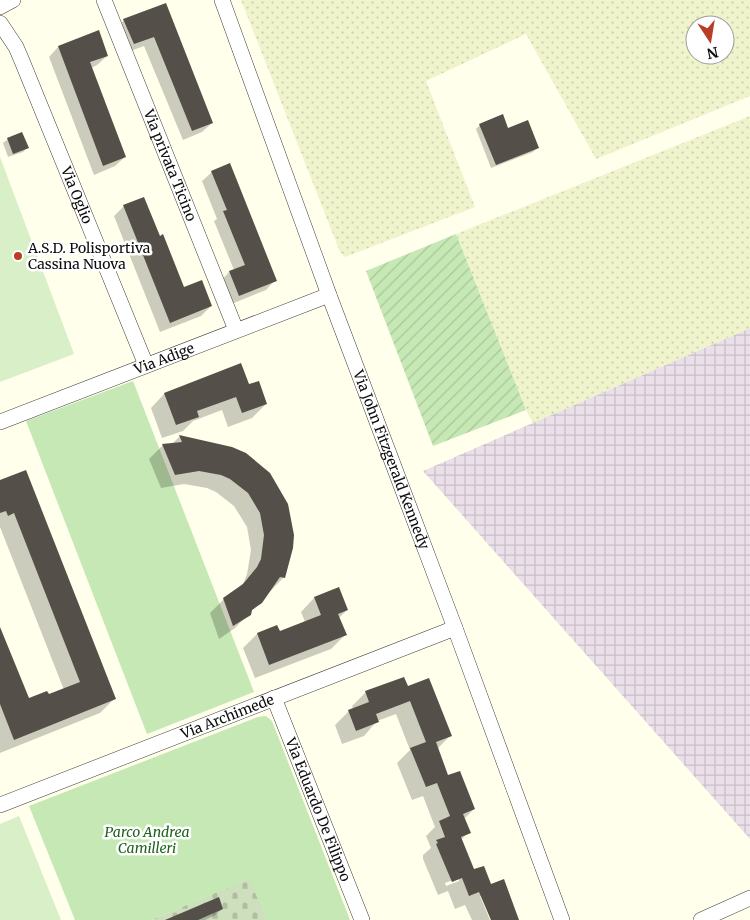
<svg xmlns="http://www.w3.org/2000/svg" width="750" height="920" font-family="Merriweather,serif">
<style>
.industrial{fill:url(#industrial-grid)}
.farmland{fill:url(#farmland-dots);fill-rule:evenodd}
.cemetery{fill:url(#cemetery-stones)}
.park{fill:#c6e8b5}
.garden{fill:url(#garden-furrows)}
.pitch{fill:#d9efc7}
.shadow{fill:#0003;fill-rule:evenodd}
.building{fill:#544f48}
.lines{fill:none;stroke-linecap:round;stroke-linejoin:round}
.minor-casing{stroke:#3f3f3f;stroke-width:16}
.minor{stroke:#fff;stroke-width:15}
.poi-dot{fill:#b93c26;stroke:#fff;stroke-width:2}
.labels{text-anchor:middle;stroke-width:5;stroke-linejoin:round;paint-order:stroke}
.street-label{font-size:14px;fill:#0c0c0c;stroke:#fff}
.poi-label{font-size:14px;fill:#0c0c0c;stroke:#fff;text-anchor:start}
.park-label{font-size:14px;font-style:italic;fill:#1e621d;stroke:#fff}
</style>
<defs>
<pattern id="industrial-grid" width="8" height="8" patternUnits="userSpaceOnUse" patternTransform="scale(1.25)"><rect width="8" height="8" fill="#ebe0ea"/><path d="M0 4h8M4 0v8" fill="none" stroke="#c8bfc8"/></pattern>
<pattern id="farmland-dots" width="8" height="8" patternUnits="userSpaceOnUse" patternTransform="scale(1.25)"><rect width="8" height="8" fill="#eff4cc"/><path d="M2 2h.1M6 6h.1" fill="none" stroke="#ccd0ae" stroke-width="1.8" stroke-linecap="round"/></pattern>
<pattern id="cemetery-stones" width="16" height="16" patternUnits="userSpaceOnUse" patternTransform="scale(1.25)"><rect width="16" height="16" fill="#cddfbd"/><path d="M2 7V4a2 2 0 0 1 4 0v3zM10 15v-3a2 2 0 0 1 4 0v3z" fill="#afbea1"/></pattern>
<pattern id="garden-furrows" width="10" height="10" patternUnits="userSpaceOnUse" patternTransform="scale(1.25)"><rect width="10" height="10" fill="#c6e8b5"/><path d="M-1 1l2-2M0 10L10 0M9 11l2-2" fill="none" stroke="#a9c69a"/></pattern>
</defs>
<rect width="100%" height="100%" fill="#ffffeb"/>
<path class="industrial" d="M750,328V839L423,471Z"/>
<g class="farmland">
<path d="M241,0H750V96L596,159L526,34L426,81L475,207L345,257L340,252ZM695,25H725V55H695Z"/>
<path d="M750,116V328L533,423L526,410L456,234Z"/>
</g>
<path class="cemetery" d="M250,878L267,920H151Z"/>
<g class="park">
<path d="M133,381L254,692L147,734L26,421Z"/>
<path d="M266,716L272,721L350,920H267L249,879L151,920H75L29,806L258,717Z"/>
</g>
<path class="garden" d="M456,234L526,410L433,446L366,271Z"/>
<g class="pitch">
<path d="M0,157L74,354L0,382Z"/>
<path d="M19,816L61,920H0V824Z"/>
</g>
<g class="shadow">
<path d="M165,4L212,123L202,132L183,140L144,46L125,53L115,29L124,20Z"/>
<path d="M58,47L107,56L97,65L91,68L125,157L115,166L94,175L49,57Z"/>
<path d="M480,125L507,129L537,148L533,152L491,168L476,129Z"/>
<path d="M8,139L27,148L23,152L8,157L3,143Z"/>
<path d="M212,172L275,280L266,290L229,305L220,282L229,272L234,270L214,221L217,219L202,181Z"/>
<path d="M124,206L159,237L184,289L211,306L201,316L160,332L114,216Z"/>
<path d="M248,386L266,404L252,418L228,427L222,410L193,421L183,431L162,438L151,408L164,394Z"/>
<path d="M180,436L245,454L284,577L235,628L219,639L210,613L224,599L238,589L244,582L247,574L251,550L247,527L234,506L216,492L207,488L184,484L161,488L149,459L163,445L172,444Z"/>
<path d="M0,481L114,699L100,713L0,753V628L28,700L48,696L64,690L0,527Z"/>
<path d="M314,598L347,610L339,618L345,635L331,649L255,678L243,648L257,634L277,627L279,632L305,622L301,612Z"/>
<path d="M407,688L450,736L437,749L448,777L474,809L464,819L469,832L461,840L473,871L490,886L515,920H493L482,896H480L490,920H472L465,905L455,909L448,891L438,895L423,859V855L431,848L426,836L435,827L423,796L412,800L397,763L410,750L396,714L377,721L364,736L342,744L335,725L349,711L353,709L352,706L366,692ZM459,878V881L446,886L445,883Z"/>
<path d="M222,909L214,916L205,920H168Z"/>
</g>
<g class="building">
<path d="M166,3L213,123L192,131L154,37L134,44L123,19Z"/>
<path d="M99,30L108,56L90,62L126,157L103,166L58,46Z"/>
<path d="M503,114L508,128L528,120L539,148L496,165L479,124Z"/>
<path d="M22,132L29,148L13,154L7,138Z"/>
<path d="M230,163L277,281L239,296L229,271L245,265L223,211L227,210L211,171Z"/>
<path d="M144,197L160,236L163,234L184,287L202,280L212,306L170,323L123,205Z"/>
<path d="M241,363L249,384L259,381L267,404L242,413L236,397L197,411L199,417L176,425L164,393Z"/>
<path d="M179,435L232,447L246,453L270,473L288,504L294,535L293,548L285,578L280,577L262,603L252,610L251,615L233,626L223,598L243,584L257,567L261,559L264,535L260,513L248,493L230,479L221,475L199,471L175,475L162,444L182,442Z"/>
<path d="M26,470L116,699L14,740L0,704V627L29,698L47,691L49,694L80,682L14,513L8,516L6,511L0,513V480Z"/>
<path d="M339,587L348,610L338,614L347,635L269,665L257,633L277,625L280,631L321,615L314,597Z"/>
<path d="M404,677L408,686L429,678L452,736L436,742L448,775L460,771L475,809L463,814L471,833L461,837L474,869L484,866L491,884L504,879L519,920H491L479,892L469,896L462,878L452,882L436,844L438,843L436,840L445,837L439,821L450,816L437,783L426,787L410,748L426,742L410,701L376,714L379,722L356,731L348,710L369,702L365,691Z"/>
<path d="M219,897L223,909L198,920H165Z"/>
</g>
<g class="lines">
<g class="minor-casing">
<g id="minor">
<path id="s1" d="M104,0L236,330"/>
<path id="s2" d="M222,0L329,295L455,628L562,920"/>
<path d="M0,7L13,0"/>
<path id="s3" d="M0,23L16,47L22,61L146,365"/>
<path id="s4" d="M0,422L329,295"/>
<path id="s5" d="M274,698L362,920"/>
<path id="s6" d="M0,805L455,628"/>
<path d="M701,920L750,898"/>
</g>
</g>
<use href="#minor" class="minor"/>
</g>
<circle class="poi-dot" cx="18" cy="256" r="5"/>
<g class="labels">
<g class="street-label">
<text dy="5" stroke="none"><textPath href="#s1" startOffset="178">Via privata Ticino</textPath></text>
<text dy="5" stroke="none"><textPath href="#s3" startOffset="189">Via Oglio</textPath></text>
<text dy="5" stroke="none"><textPath href="#s4" startOffset="176">Via Adige</textPath></text>
<text dy="5" stroke="none"><textPath href="#s2" startOffset="490">Via John Fitzgerald Kennedy</textPath></text>
<text dy="5" stroke="none"><textPath href="#s6" startOffset="244">Via Archimede</textPath></text>
<text dy="5" stroke="none"><textPath href="#s5" startOffset="120">Via Eduardo De Filippo</textPath></text>
</g>
<g class="poi-label">
<text x="28" y="253">A.S.D. Polisportiva<tspan x="28" dy="16">Cassina Nuova</tspan></text>
</g>
<g class="park-label">
<text x="147" y="837">Parco Andrea<tspan x="147" dy="16">Camilleri</tspan></text>
</g>
</g>
<g transform="translate(710 40) rotate(168)"><circle r="24" fill="#ffffff" stroke="#9e9e9e"/>
<path d="M0-4L9 19L0 12L-9 19Z" fill="#b93c26"/>
<text y="-8" font-size="14" font-weight="bold" text-anchor="middle" fill="#0c0c0c">N</text>
</g>
</svg>
